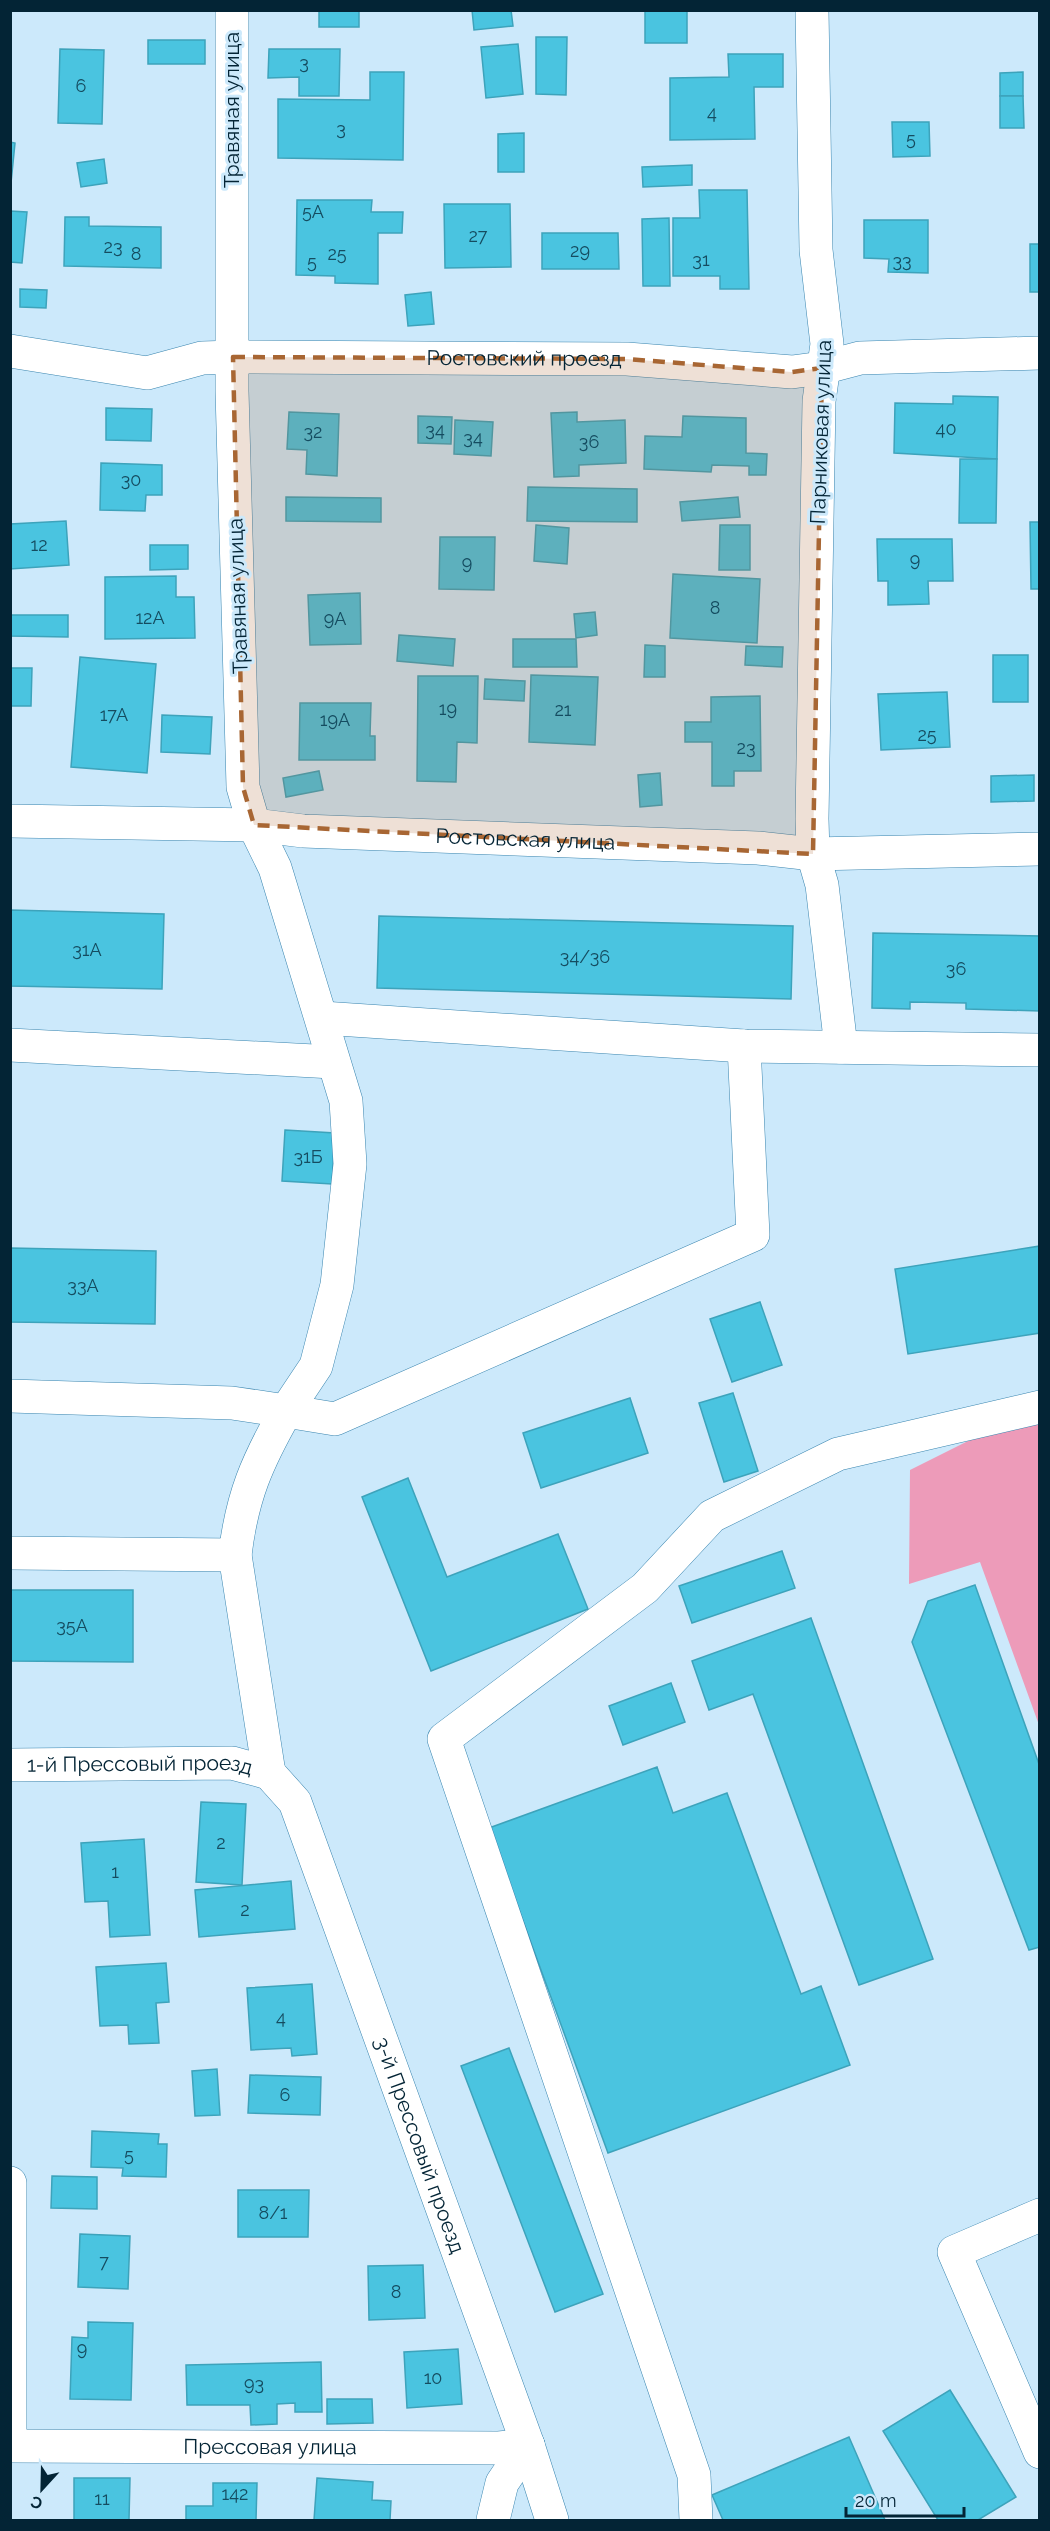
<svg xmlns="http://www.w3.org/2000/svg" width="1050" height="2531" font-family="Raleway,sans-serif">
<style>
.green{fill:#ed9bb9}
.building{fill:#4ac4e0;stroke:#3da3bb;stroke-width:1.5}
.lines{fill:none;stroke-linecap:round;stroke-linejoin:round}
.minor-casing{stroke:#3985af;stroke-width:34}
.minor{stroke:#fff;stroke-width:33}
.marked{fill:#a86633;fill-opacity:0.2;stroke:#a86633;stroke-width:4.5;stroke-dasharray:12 8;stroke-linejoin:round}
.labels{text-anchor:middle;stroke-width:6;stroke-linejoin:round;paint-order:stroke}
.number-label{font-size:18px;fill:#154c60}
.street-label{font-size:21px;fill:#032435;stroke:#cce9fb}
</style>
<rect width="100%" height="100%" fill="#cce9fb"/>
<path class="green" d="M1039,1419V1725L980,1562L909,1584L910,1470L988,1431Z"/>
<g class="building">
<rect x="319" y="10" width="40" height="17"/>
<path d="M472,10H511L513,26L474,30Z"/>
<rect x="645" y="10" width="42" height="33"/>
<path d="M536,37H567L566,95L536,94Z"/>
<rect x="148" y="40" width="57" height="24"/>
<path d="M518,44L523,94L486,98L481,47Z"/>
<path d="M60,49L104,50L102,124L58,123Z"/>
<path d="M269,49H340L339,96H299V77L268,78Z"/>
<path d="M728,54H783V87H754L755,139L670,140V78L729,77Z"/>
<path d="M370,72H404L403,160L278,158V99L370,100Z"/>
<path d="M1023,72V96H1000V73Z"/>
<path d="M1000,96H1023L1024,128H1000Z"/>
<path d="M892,122H929L930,156L893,157Z"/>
<path d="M524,133V172H498V134Z"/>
<path d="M10,142L15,143L10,193Z"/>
<path d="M104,159L107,183L81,187L77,163Z"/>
<path d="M692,165V185L643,187L642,167Z"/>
<path d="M699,190H747L749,289H720V276H673V218H700Z"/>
<path d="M297,200H372L371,212H403L402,233H378V284L335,283V276L296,275Z"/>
<path d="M444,204H510L511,267L445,268Z"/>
<path d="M10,211L27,212L22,263L10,262Z"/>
<path d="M65,217H89V226L161,227V268L64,266Z"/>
<path d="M669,218L670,286H643L642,219Z"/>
<path d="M864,220H928V273L888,272L889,259L864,258Z"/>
<path d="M542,233H618L619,269H542Z"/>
<rect x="1030" y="244" width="10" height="48"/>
<path d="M20,289L47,290L46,308L20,307Z"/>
<path d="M431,292L434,324L408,326L405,295Z"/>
<path d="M953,396L998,397L997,459L894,453L895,403L953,404Z"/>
<path d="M106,408L152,409L151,441L106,440Z"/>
<path d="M289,412L339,414L337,476L306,474L307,450L287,449Z"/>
<path d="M577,412V422L625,420L626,463L579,465V476L554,477L551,413Z"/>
<path d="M418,416L452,417L451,444L418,443Z"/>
<path d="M683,416L746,418V453L767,454L766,475H749V466L712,465L711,472L644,469L645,436L682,437Z"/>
<path d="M455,420L493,422L491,456L454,454Z"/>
<path d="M960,459H997L996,523H959Z"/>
<path d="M101,463L162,465V495H146L145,511L100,510Z"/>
<path d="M528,487L637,489V522L527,521Z"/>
<path d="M286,497L381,498V522L286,521Z"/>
<path d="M738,497L740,517L682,521L680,502Z"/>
<path d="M66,521L69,565L10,569V524Z"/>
<path d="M1030,522H1040V589H1031Z"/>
<path d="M536,525L569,528L567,564L534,561Z"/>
<path d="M720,525H750V570H719Z"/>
<path d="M440,537H495L494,590L439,589Z"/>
<path d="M877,539H952L953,581H928L929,604L888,605V581H878Z"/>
<path d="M150,545H188V569L150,570Z"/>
<path d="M673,574L760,579L757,643L670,638Z"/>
<path d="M176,576V597H194L195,638L105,639V577Z"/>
<path d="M360,593L361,644L310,645L308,595Z"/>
<path d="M595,612L597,635L576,638L574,614Z"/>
<path d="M10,615H68V637L10,636Z"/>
<path d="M399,635L455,639L453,666L397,661Z"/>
<path d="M513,639H576L577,667H513Z"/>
<path d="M645,645L665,646V677H644Z"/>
<path d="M746,646L783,647L782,667L745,665Z"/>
<rect x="993" y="655" width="35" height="47"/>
<path d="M80,657L156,664L147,773L71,767Z"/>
<path d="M10,668H32L31,706H10Z"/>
<path d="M531,675L598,677L595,745L529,742Z"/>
<path d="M418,676H478L477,743L457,742L456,782L417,781Z"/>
<path d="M485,679L525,681L524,701L484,699Z"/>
<path d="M947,692L950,747L881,750L878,694Z"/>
<path d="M760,696L761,771H734V786H712V742H685V722H711V697Z"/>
<path d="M300,703H371L370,736H375V760H299Z"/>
<path d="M162,715L212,717L210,754L161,752Z"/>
<path d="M319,771L323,790L286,797L283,778Z"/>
<path d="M660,773L662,805L640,807L638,775Z"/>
<path d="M1034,775V801L991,802V776Z"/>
<path d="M10,910L164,914L162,989L10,986Z"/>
<path d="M379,916L793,926L791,999L377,988Z"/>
<path d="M873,933L1040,936V1011L966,1009V1003L910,1002V1009L872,1008Z"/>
<path d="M285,1130L335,1133L332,1184L282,1181Z"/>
<path d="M1040,1246V1333L908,1354L895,1269Z"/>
<path d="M10,1248L156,1251L155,1324L10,1322Z"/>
<path d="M760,1302L782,1365L732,1382L710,1319Z"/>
<path d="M733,1393L758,1471L724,1482L699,1403Z"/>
<path d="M630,1398L648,1453L541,1488L523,1433Z"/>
<path d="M408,1478L447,1577L558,1534L588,1609L431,1671L362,1497Z"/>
<path d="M782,1551L795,1588L692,1623L679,1586Z"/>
<path d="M975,1585L1040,1767V1947L1029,1950L912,1642L928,1601Z"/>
<path d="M10,1590H133V1662L10,1661Z"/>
<path d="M811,1618L933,1959L859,1985L753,1694L709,1710L692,1661Z"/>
<path d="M671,1683L685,1722L623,1745L609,1706Z"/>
<path d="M657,1767L673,1813L727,1793L801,1994L821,1986L850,2065L608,2153L489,1828Z"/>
<path d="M201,1802L246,1804L242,1885L196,1882Z"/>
<path d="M144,1839L150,1935L110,1937L108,1901L85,1902L81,1843Z"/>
<path d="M291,1881L295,1929L199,1937L195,1890Z"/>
<path d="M166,1963L169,2002L156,2003L159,2043L129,2044L128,2025L100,2026L96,1967Z"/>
<path d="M312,1984L317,2054L292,2056L291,2048L251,2050L247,1988Z"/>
<path d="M509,2048L603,2294L555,2312L461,2066Z"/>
<path d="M217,2069L220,2115L195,2116L192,2071Z"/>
<path d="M250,2075L321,2077L320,2115L248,2113Z"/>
<path d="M92,2131L159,2134L158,2144H167L166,2177L122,2176L123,2168L91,2167Z"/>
<path d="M52,2176L97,2177V2209L51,2208Z"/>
<path d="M238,2190H309L308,2237H238Z"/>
<path d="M80,2234L130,2236L128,2289L78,2287Z"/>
<path d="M423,2265L425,2318L369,2320L368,2266Z"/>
<path d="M88,2322L133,2323L131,2400L70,2399L72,2337L88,2338Z"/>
<path d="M458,2349L462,2404L407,2408L404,2352Z"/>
<path d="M321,2362L322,2412H295V2403L277,2404V2424L251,2425L250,2405H187L186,2365Z"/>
<path d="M950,2390L1016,2497L978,2520H938L883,2431Z"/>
<path d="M327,2399H372L373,2423L327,2424Z"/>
<path d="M849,2437L885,2520H723L712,2495Z"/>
<path d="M74,2478H130L129,2520H74Z"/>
<path d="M317,2478L373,2482L372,2500L391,2501L390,2520H314Z"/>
<path d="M213,2483H257L256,2520H186V2506H213Z"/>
</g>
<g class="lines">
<g class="minor-casing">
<g id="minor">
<path d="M812,10L816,250L827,344L819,401L812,819L813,854L822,885L841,1047"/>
<path id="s1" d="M10,351L147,373L202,358L233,357L627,359L792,372L822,368L860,358L1040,353"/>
<path id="s2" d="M10,821L254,825L303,831L758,848L813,854L1040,849"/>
<path d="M322,1018L744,1046L1040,1050"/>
<path d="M10,1045L333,1062"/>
<path d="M10,1396L232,1403L286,1411L316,1366L337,1285L350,1164L346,1101L275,868L254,825L243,787L232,391V10"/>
<path d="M10,1553L235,1555C242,1496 257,1462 286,1411L335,1419L753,1235L744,1046"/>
<path d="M235,1555L269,1773"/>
<path id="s3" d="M10,1765L232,1763L269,1773"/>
<path id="s4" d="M269,1773L295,1802L528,2445L552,2520"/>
<path d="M10,2183V2436"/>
<path d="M1040,2215L954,2252L1040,2452"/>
<path id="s5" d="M10,2446L499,2448L528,2445"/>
<path d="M493,2520L502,2483L528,2445"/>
<path d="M696,2520L694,2475L444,1739L645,1588L712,1516L838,1454L1040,1407"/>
</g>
</g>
<use href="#minor" class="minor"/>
</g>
<path class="marked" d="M233,357L627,359L792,372L822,368L813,854L254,825L243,787Z"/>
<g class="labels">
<g class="number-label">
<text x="304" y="69">3</text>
<text x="81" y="92">6</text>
<text x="712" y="119">4</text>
<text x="341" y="135">3</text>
<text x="911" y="145">5</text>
<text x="313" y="218">5А</text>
<text x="478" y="242">27</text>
<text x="113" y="253">23</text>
<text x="580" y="257">29</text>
<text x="136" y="260">8</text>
<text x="337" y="260">25</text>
<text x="701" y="266">31</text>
<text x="902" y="267">33</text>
<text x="312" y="268">5</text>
<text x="946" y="435">40</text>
<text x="435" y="436">34</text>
<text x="313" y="438">32</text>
<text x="473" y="444">34</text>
<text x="589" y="448">36</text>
<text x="131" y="486">30</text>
<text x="39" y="551">12</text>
<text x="915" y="566">9</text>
<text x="467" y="569">9</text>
<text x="715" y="614">8</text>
<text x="150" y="624">12А</text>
<text x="335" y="625">9А</text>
<text x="448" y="715">19</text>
<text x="563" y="716">21</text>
<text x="114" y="721">17А</text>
<text x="335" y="726">19А</text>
<text x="927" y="741">25</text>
<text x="746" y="754">23</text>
<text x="87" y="956">31А</text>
<text x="585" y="963">34/36</text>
<text x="956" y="975">36</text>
<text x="308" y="1163">31Б</text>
<text x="83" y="1292">33А</text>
<text x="72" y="1632">35А</text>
<text x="221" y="1849">2</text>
<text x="115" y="1878">1</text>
<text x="245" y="1916">2</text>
<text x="281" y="2024">4</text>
<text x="285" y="2101">6</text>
<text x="129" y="2161">5</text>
<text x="273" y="2219">8/1</text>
<text x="104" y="2268">7</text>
<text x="396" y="2298">8</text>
<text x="82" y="2355">9</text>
<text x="433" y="2384">10</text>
<text x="254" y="2390">93</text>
<text x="235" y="2500">142</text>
<text x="102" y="2505">11</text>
</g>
<g class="street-label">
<text transform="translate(232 110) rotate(-90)" y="7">Травяная улица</text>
<text dy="7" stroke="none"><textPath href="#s1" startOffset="518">Ростовский проезд</textPath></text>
<text transform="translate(821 432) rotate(-88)" y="7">Парниковая улица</text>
<text transform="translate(238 596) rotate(-92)" y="7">Травяная улица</text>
<text dy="7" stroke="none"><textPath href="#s2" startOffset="516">Ростовская улица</textPath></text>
<text dy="7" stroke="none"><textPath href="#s3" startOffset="130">1-й Прессовый проезд</textPath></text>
<text dy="7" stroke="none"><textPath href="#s4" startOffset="404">3-й Прессовый проезд</textPath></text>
<text dy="7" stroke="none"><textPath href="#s5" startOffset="260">Прессовая улица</textPath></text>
</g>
</g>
<rect width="1050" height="2531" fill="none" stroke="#032435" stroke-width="24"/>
<g transform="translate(42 2489) rotate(202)" stroke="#cce9fb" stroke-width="4.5" paint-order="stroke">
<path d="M0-4.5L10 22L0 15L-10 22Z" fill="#032435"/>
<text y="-9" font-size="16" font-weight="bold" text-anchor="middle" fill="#032435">С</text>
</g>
<path d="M846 2507v9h118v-9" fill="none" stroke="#032435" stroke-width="3"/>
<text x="855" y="2507" font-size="18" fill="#032435" stroke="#cce9fb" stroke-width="4.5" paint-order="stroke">20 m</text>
</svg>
